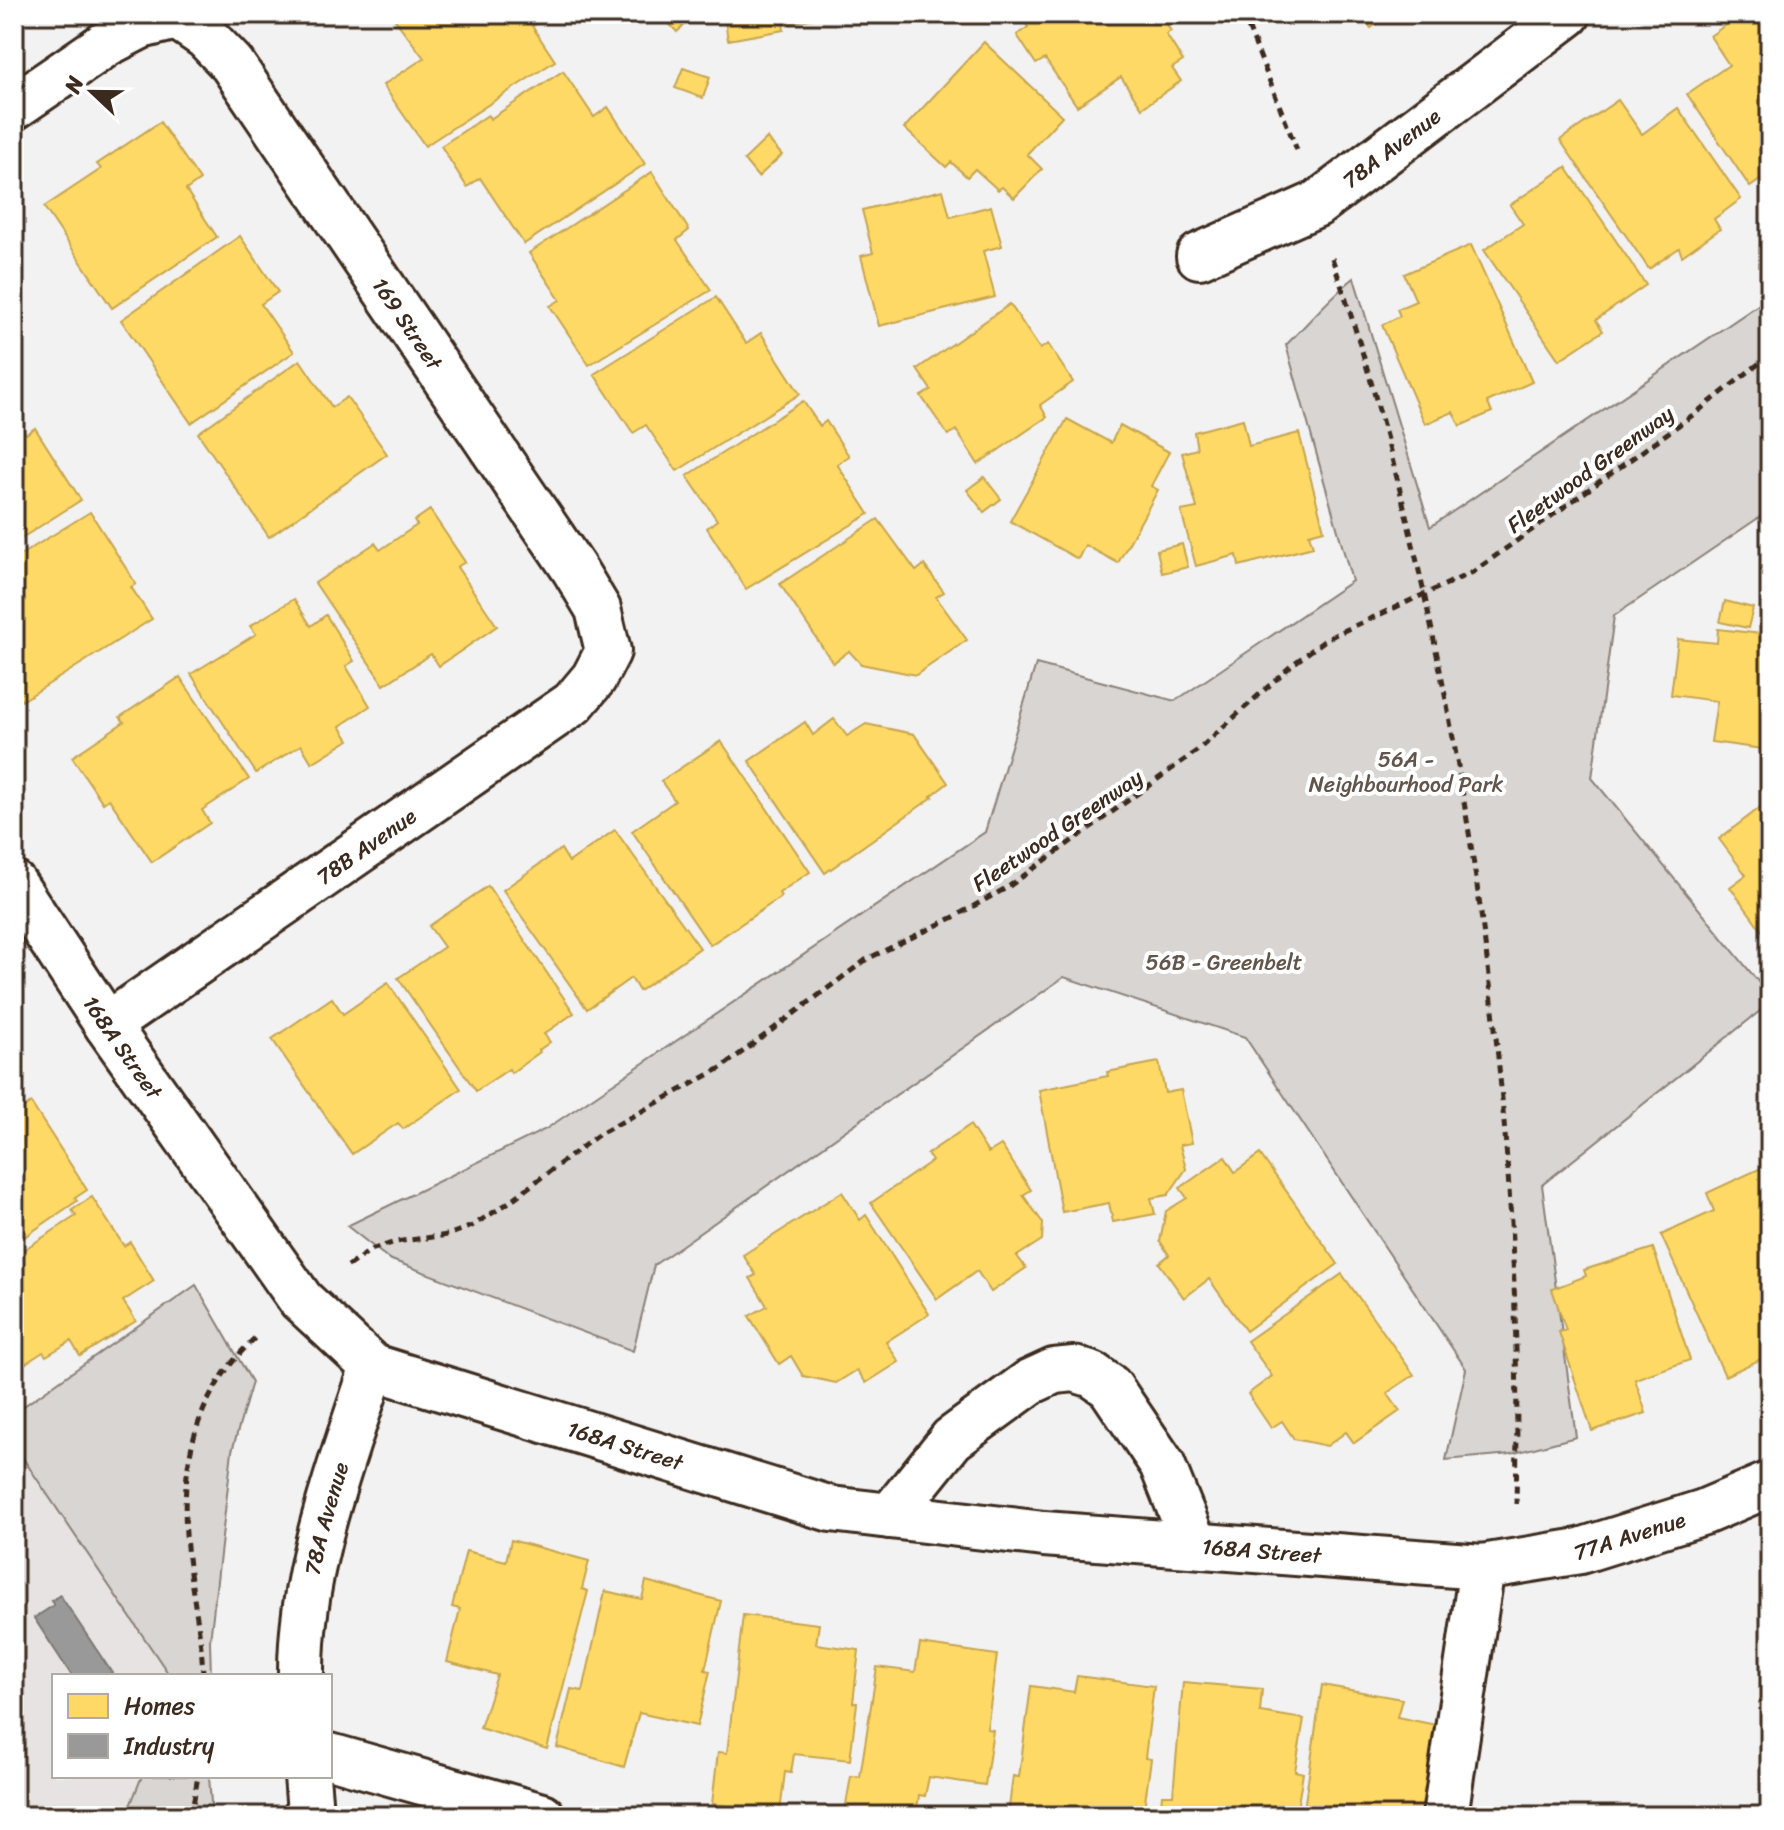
<svg xmlns="http://www.w3.org/2000/svg" width="1784" height="1830" font-family="Sriracha,sans-serif">
<style>
.built{fill:#e6e3e2}
.green{fill:#d8d5d2;stroke:#8a8078;stroke-width:2}
.homes{fill:#ffd966;stroke:#c4a450;stroke-width:2}
.industry{fill:#999;stroke:#7d7874;stroke-width:2}
.lines{fill:none;stroke-linecap:round;stroke-linejoin:round}
.minor-casing{stroke:#3b2a1e;stroke-width:50}
.path{stroke:#3b2a1e;stroke-width:5;stroke-dasharray:8 6;stroke-linecap:butt}
.minor{stroke:#fff;stroke-width:44}
.labels{text-anchor:middle;stroke-width:8;stroke-linejoin:round;paint-order:stroke}
.street-label{font-size:22px;fill:#3b2a1e;stroke:#fff}
.park-label{font-size:22px;fill:#62554b;stroke:#fff}
</style>
<rect width="100%" height="100%" fill="#f3f2f2"/>
<filter id="ink" filterUnits="userSpaceOnUse"><feTurbulence type="fractalNoise" baseFrequency=".0125" numOctaves="2"/><feDisplacementMap in="SourceGraphic" scale="16" xChannelSelector="R" yChannelSelector="G"/><feConvolveMatrix kernelMatrix="1 2 1 2 8 2 1 2 1" color-interpolation-filters="sRGB"/></filter>
<g filter="url(#ink)">
<path class="built" d="M14,1445L170,1676H54V1776H142L126,1816H14Z"/>
<g class="green">
<path d="M1354,278L1430,527L1770,297V510L1614,616L1592,778L1770,996V1003L1542,1185L1576,1437L1511,1454L1446,1460L1466,1369L1245,1037L1064,977L654,1265L633,1351L389,1259L347,1226L546,1129L985,832L1036,664L1175,701L1352,581L1286,345C1309,322 1329,298 1354,278Z"/>
<path d="M196,1285L252,1382L232,1451L210,1641L211,1676H170L14,1445V1413Z"/>
<path d="M142,1776H209L212,1816H126Z"/>
</g>
<g class="homes">
<path d="M398,14H530L536,24L532,26L555,61L425,146L383,85L424,58L393,17Z"/>
<path d="M669,14H686L691,19L677,32L664,18Z"/>
<path d="M724,14H836L783,24L784,30L728,40Z"/>
<path d="M1025,14H1159L1171,31L1166,34L1183,61L1172,68L1181,81L1142,108L1121,77L1077,106L1045,59L1036,64L1017,35L1028,27L1021,17Z"/>
<path d="M1361,14H1390L1371,28Z"/>
<path d="M1741,14L1770,15V173L1750,187L1687,94L1729,65L1710,36Z"/>
<path d="M984,42L1062,116L1027,154L1042,169L1014,198L1002,187L998,190L975,169L967,177L951,162L946,167L904,128Z"/>
<path d="M683,68L710,77L703,98L675,88Z"/>
<path d="M563,71L594,117L608,107L645,164L524,244L480,178L467,187L441,146L488,115L490,119Z"/>
<path d="M1618,100L1642,134L1678,108L1741,199L1714,219L1720,229L1682,256L1679,248L1649,269L1560,140Z"/>
<path d="M160,122L200,180L186,190L217,237L112,308L44,207L101,169L97,164Z"/>
<path d="M767,138L782,155L758,177L744,160Z"/>
<path d="M1566,167L1646,285L1596,320L1603,331L1559,360L1484,250L1523,224L1510,205Z"/>
<path d="M652,172L689,230L677,240L711,290L589,365L550,306L560,300L529,253Z"/>
<path d="M943,190L950,217L991,206L1002,246L983,251L995,297L879,326L861,256L873,253L862,210Z"/>
<path d="M240,236L278,292L261,304L294,352L191,423L121,320Z"/>
<path d="M1471,245L1532,382L1487,402L1492,412L1460,426L1453,412L1425,424L1382,325L1400,316L1397,309L1416,301L1404,274Z"/>
<path d="M716,297L746,343L761,333L800,394L677,471L646,425L633,433L594,374Z"/>
<path d="M1010,304L1040,349L1048,344L1073,382L1040,405L1047,417L978,464L956,430L948,435L921,396L931,390L917,369Z"/>
<path d="M300,360L332,407L347,397L387,454L269,537L198,433Z"/>
<path d="M803,401L820,426L826,421L849,456L837,464L869,514L746,589L707,528L717,520L687,476Z"/>
<path d="M14,416L26,434L35,428L81,500L14,543Z"/>
<path d="M1067,419L1111,443L1120,425L1169,452L1151,486L1158,490L1118,563L1085,545L1078,559L1010,521Z"/>
<path d="M1243,419L1249,446L1299,433L1324,530L1309,534L1313,547L1239,566L1237,555L1196,566L1181,511L1197,508L1182,453L1197,449L1194,432Z"/>
<path d="M984,477L1001,499L984,512L967,490Z"/>
<path d="M430,510L465,562L457,567L497,626L439,666L431,654L384,685L315,583L375,543L380,550L417,525L414,521Z"/>
<path d="M90,512L136,584L131,587L152,619L22,701L14,689V623L19,620L14,612V559Z"/>
<path d="M878,519L916,571L924,565L944,592L936,597L967,640L916,675L861,664L849,651L833,663L780,584Z"/>
<path d="M1182,544L1188,567L1162,573L1157,550Z"/>
<path d="M294,599L311,626L326,615L354,661L346,666L370,706L340,726L349,740L312,763L301,745L256,773L191,674L256,634L250,626Z"/>
<path d="M1725,601L1753,608L1748,628L1720,622Z"/>
<path d="M1718,629L1770,635V750L1711,742L1717,701L1671,695L1678,639L1717,643Z"/>
<path d="M180,677L249,779L202,810L210,823L152,862L109,799L103,803L72,757L124,722L120,717Z"/>
<path d="M834,719L847,736L866,724L914,734L948,783L931,796L933,797L825,873L749,761L805,722L813,735Z"/>
<path d="M721,741L810,872L779,893L781,897L710,945L632,831L675,801L661,781Z"/>
<path d="M1770,800V926L1763,932L1730,887L1746,875L1719,839Z"/>
<path d="M615,830L700,948L639,991L631,978L587,1009L503,890L561,849L569,862Z"/>
<path d="M488,886L574,1013L544,1034L550,1042L539,1050L540,1052L511,1073L509,1069L476,1091L398,978L444,947L429,926Z"/>
<path d="M388,983L461,1089L403,1129L398,1123L352,1154L272,1039L332,998L343,1014Z"/>
<path d="M1159,1062L1165,1093L1181,1090L1192,1143L1180,1145L1186,1169L1168,1195L1151,1198L1155,1214L1113,1222L1109,1203L1062,1212L1039,1090L1108,1076L1107,1072Z"/>
<path d="M31,1103L87,1190L75,1198L77,1201L14,1244V1115Z"/>
<path d="M970,1125L988,1153L1001,1145L1031,1190L1023,1195L1043,1223L1042,1240L1017,1256L1026,1268L991,1292L977,1271L937,1299L871,1203L932,1161L927,1154Z"/>
<path d="M1260,1154L1338,1264L1246,1331L1209,1279L1184,1298L1159,1263L1169,1255L1160,1241L1166,1211L1187,1198L1180,1188L1225,1157L1235,1172Z"/>
<path d="M1761,1168L1770,1188V1314L1768,1315L1770,1355L1725,1376L1661,1235L1714,1211L1707,1193Z"/>
<path d="M842,1192L860,1220L866,1215L929,1314L886,1342L899,1362L866,1383L857,1370L836,1383L803,1376L791,1356L779,1364L749,1316L767,1306L750,1278L756,1275L743,1255Z"/>
<path d="M92,1197L124,1246L130,1242L154,1281L123,1301L136,1321L80,1356L71,1341L46,1356L43,1352L17,1369L14,1365V1256L76,1216L72,1210Z"/>
<path d="M1653,1248L1690,1360L1635,1379L1646,1413L1592,1431L1559,1332L1566,1330L1552,1289L1586,1276L1584,1270Z"/>
<path d="M1342,1274L1414,1375L1387,1393L1400,1411L1354,1443L1346,1432L1327,1446L1294,1439L1282,1421L1271,1428L1248,1394L1272,1376L1247,1341Z"/>
<path d="M511,1540L589,1561L582,1589L588,1591L547,1749L480,1728L497,1675L447,1662L460,1609L452,1607L466,1551L506,1561Z"/>
<path d="M646,1581L721,1601L705,1670L710,1671L697,1726L639,1713L624,1767L557,1747L571,1689L583,1691L605,1591L642,1599Z"/>
<path d="M743,1615L819,1624L816,1644L859,1650L853,1703H857L850,1760L794,1754L791,1773L785,1772L780,1812L712,1804L718,1752L727,1753Z"/>
<path d="M920,1644L997,1655L987,1729L993,1730L985,1785L929,1777L925,1796L919,1795L916,1816H844L851,1776L860,1777L877,1667L915,1672Z"/>
<path d="M1077,1676L1154,1686L1145,1758L1151,1759L1143,1816L1088,1809L1087,1816H1008L1013,1776L1019,1777L1031,1686L1074,1692Z"/>
<path d="M1183,1682L1262,1689L1260,1712L1304,1719L1295,1771L1303,1773L1296,1816H1160L1162,1795H1173Z"/>
<path d="M1322,1685L1402,1699L1397,1717L1441,1726L1428,1816H1303Z"/>
</g>
<path class="industry" d="M60,1595L112,1673L107,1676H72L34,1618L54,1605L51,1601Z"/>
<g class="lines">
<g class="minor-casing">
<g id="minor">
<path id="s1" d="M14,107L106,44L141,26L177,17L206,37L232,64L574,569L598,609L608,651L594,678L573,703L107,1025"/>
<path id="s2" d="M1199,256L1317,204L1568,14"/>
<path id="s3" d="M14,884L107,1025L301,1300L373,1367L831,1509L1044,1534L1482,1567L1580,1551L1704,1512L1770,1484"/>
<path d="M890,1516L952,1439L1030,1382L1054,1371L1074,1369L1093,1375L1110,1387L1162,1464L1194,1544"/>
<path id="s4" d="M301,1676C300,1570 340,1467 373,1367"/>
<path d="M330,1756L542,1816"/>
<path d="M307,1776L310,1812L313,1816"/>
<path d="M1445,1816L1482,1567"/>
</g>
</g>
<g class="path">
<path d="M1243,14L1297,150"/>
<path d="M1332,258C1381,400 1416,547 1445,695C1496,962 1522,1232 1516,1504"/>
<path d="M348,1266L371,1250L395,1242L448,1235L472,1226L505,1205L598,1135L721,1068L867,959L952,918L1008,887L1198,750L1293,664L1328,638L1473,572L1697,412L1770,355"/>
<path d="M203,1676C202,1639 194,1603 189,1566C178,1476 188,1400 257,1336"/>
<path d="M191,1816L198,1776"/>
</g>
<use href="#minor" class="minor"/>
</g>
</g>
<g class="labels">
<g class="street-label">
<text dy="8" stroke="none"><textPath href="#s2" startOffset="222">78A Avenue</textPath></text>
<text dy="8" stroke="none"><textPath href="#s1" startOffset="574">169 Street</textPath></text>
<text transform="translate(1590 469) rotate(-36)" y="8">Fleetwood Greenway</text>
<text transform="translate(1057 830) rotate(-34)" y="8">Fleetwood Greenway</text>
<text transform="translate(366 846) rotate(-35)" y="8">78B Avenue</text>
<text dy="8" stroke="none"><textPath href="#s3" startOffset="196">168A Street</textPath></text>
<text dy="8" stroke="none"><textPath href="#s3" startOffset="868">168A Street</textPath></text>
<text dy="8" stroke="none"><textPath href="#s4" startOffset="160">78A Avenue</textPath></text>
<text dy="8" stroke="none"><textPath href="#s3" startOffset="1888">77A Avenue</textPath></text>
<text dy="8" stroke="none"><textPath href="#s3" startOffset="1516">168A Street</textPath></text>
</g>
<g class="park-label">
<text x="1406" y="767">56A -<tspan x="1406" dy="25">Neighbourhood Park</tspan></text>
<text x="1224" y="970">56B - Greenbelt</text>
</g>
</g>
<rect width="1784" height="1830" fill="none" stroke="#fff" stroke-width="48"/>
<rect x="24" y="24" width="1736" height="1782" fill="none" stroke="#3b2a1e" stroke-width="3" filter="url(#ink)"/>
<rect x="52" y="1674" width="280" height="104" fill="#ffffff" stroke="#b1aaa5" stroke-width="2"/>
<rect x="68" y="1694" width="40" height="24" fill="#ffd966" stroke="#b1aaa5" stroke-width="2"/>
<text x="124" y="1714" font-size="24" fill="#3b2a1e">Homes</text>
<rect x="68" y="1734" width="40" height="24" fill="#999999" stroke="#b1aaa5" stroke-width="2"/>
<text x="124" y="1754" font-size="24" fill="#3b2a1e">Industry</text>
<g transform="translate(92 92) rotate(292)" stroke="#ffffff" stroke-width="6" paint-order="stroke">
<path d="M0-6L14 30L0 20L-14 30Z" fill="#3b2a1e"/>
<text y="-12" font-size="22" font-weight="bold" text-anchor="middle" fill="#3b2a1e">N</text>
</g>
</svg>
